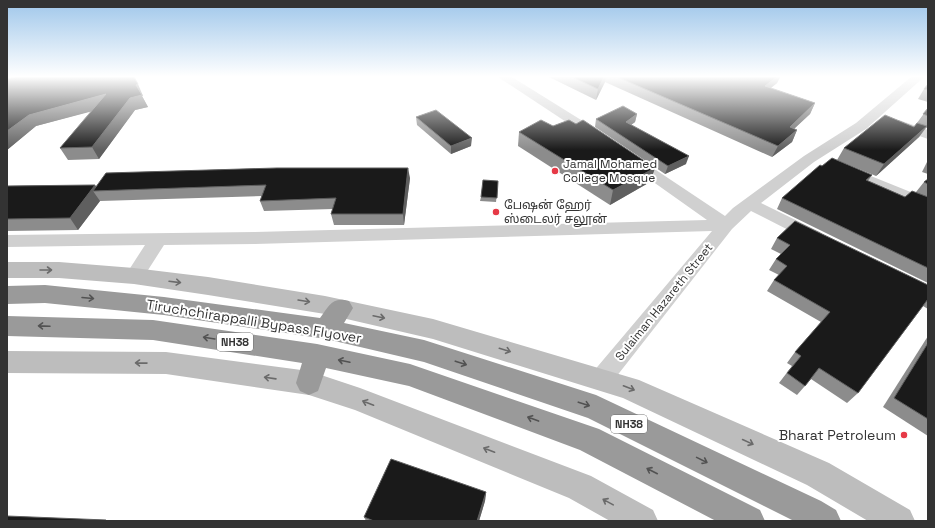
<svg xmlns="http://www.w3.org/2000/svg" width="935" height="528" font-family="'Space Grotesk','Noto Sans Tamil',sans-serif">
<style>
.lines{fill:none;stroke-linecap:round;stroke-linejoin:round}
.street{fill:#d0d0d0;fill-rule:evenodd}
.secondary{fill:#bdbdbd;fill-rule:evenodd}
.highway{fill:#9a9a9a;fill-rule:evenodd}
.wall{fill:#8c8c8c}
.shaded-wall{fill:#5f5f5f}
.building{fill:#1a1a1a;stroke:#5f5f5f}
.oneway{stroke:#6a6a6a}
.oneway2{stroke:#525252}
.poi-dot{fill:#e63946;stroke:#fff;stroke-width:1.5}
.labels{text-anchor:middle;stroke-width:4;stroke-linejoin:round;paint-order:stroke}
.shield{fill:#fff;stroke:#707070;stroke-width:1}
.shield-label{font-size:11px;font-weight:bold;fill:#333}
.poi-label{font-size:12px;fill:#333;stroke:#fff;text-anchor:start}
.street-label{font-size:12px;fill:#333;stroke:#fff}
.near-street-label{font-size:14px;fill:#333;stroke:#fff}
.near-poi-label{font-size:14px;fill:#333;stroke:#fff;text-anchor:end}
</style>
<rect width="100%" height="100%" fill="#fff"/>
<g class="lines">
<g class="street">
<path d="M498,77H512L602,133L604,136L602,139L597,140L592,139Z"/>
<path d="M911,77H924L866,129L814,162L761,203L820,232L823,236L820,240L814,242L808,240L751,211L732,229L609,386L601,389L593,386L590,379L593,372L712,231L255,244L164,245L141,281L134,283L127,281L125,276L145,245L7,247V235L255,232L707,220L628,164L626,161L628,158L633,157L638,158L725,216L733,208L804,156L856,123Z"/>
<path d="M899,120L928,130V139L894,127L892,124L894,121Z"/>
<path d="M846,166L928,199V210L841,173L839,170L841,167Z"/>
</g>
<g class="secondary">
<path d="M7,262H59L134,268L208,277L325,296L433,319L639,380L829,463L910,510L915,521H868L807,485L623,398L433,339L325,314L208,295L134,284L59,278H7Z"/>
<path d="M7,351L166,352L309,371L360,388L591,476L653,510L658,521H610L569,498L355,410L309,395L166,374L7,373Z"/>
</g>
<g class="highway">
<path d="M45,285L164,297L320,318C329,306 332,296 349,301L353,308L344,323L424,340L596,395L821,501L836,510L841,521H794L588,418L424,362L326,339L164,315L45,303L7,304V286Z"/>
<path d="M7,316L153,320L317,344L410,364L599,429L760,510L765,521H716L580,450L409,386L326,368L318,391L309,395L300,391L296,383L302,363L153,340L7,336Z"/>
</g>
</g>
<g class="wall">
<path d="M549,77H780L777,83L771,88L815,103L810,114L794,129L797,130L792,142L772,157L605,82L596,100Z"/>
<path d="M7,79L143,96H142L148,107L135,110L99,159L68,160L60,148L91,111L36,126L7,150Z"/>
<path d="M928,84V102L918,99L924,89Z"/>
<path d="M928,108V128H926L919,137L876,176L837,160L844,148L914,127Z"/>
<path d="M637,114L635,122L631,125L686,164L665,174L595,127L596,119Z"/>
<path d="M416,117L471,146L451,154L417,125Z"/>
<path d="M553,126L655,168L650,182L610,205L518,146L519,132Z"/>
<path d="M928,160V174L922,172Z"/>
<path d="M822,166L872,175L868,181L905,197L916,192L924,182L928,179V283L777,209L782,198Z"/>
<path d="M410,178L404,225H334L331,214L333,209L264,211L260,201L262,196L100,201L78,230L7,231V186L95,185L96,187Z"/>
<path d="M498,181L496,202L480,201L481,197Z"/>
<path d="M777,238L928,285V309L923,306L858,393L847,403L811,379L797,395L779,383L792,366L787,363L795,352L821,322L767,291L774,280L779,275L769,270L776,259L781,254L771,249Z"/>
<path d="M928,336V436L883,407Z"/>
<path d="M486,492L485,501L479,521H366L364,517Z"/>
</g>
<g class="shaded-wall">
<path d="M604,77H606L605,82L596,100L598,89Z"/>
<path d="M777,77H780L777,83L760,96L765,86Z"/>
<path d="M138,84L143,96H142L148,107L135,110L99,159L92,147L136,85Z"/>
<path d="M106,94L112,106L36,126L7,150V131L29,115Z"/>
<path d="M815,103L810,114L784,138L790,127Z"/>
<path d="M637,114L635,122L624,130L626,122Z"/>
<path d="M927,126L919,137L876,176L884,164Z"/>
<path d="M797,130L792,142L772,157L778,146Z"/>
<path d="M472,138L471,146L451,154V146Z"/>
<path d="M689,156L686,164L665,174L668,166Z"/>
<path d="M408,168L410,178L404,225L403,214Z"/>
<path d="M655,168L650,182L610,205L613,190Z"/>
<path d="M95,185L99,191H93L100,201L78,230L70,218Z"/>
<path d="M486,492L485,501L479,521H477Z"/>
</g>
<g class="building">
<path d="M15,77H134L138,84L136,85L142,95L130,98L92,147L60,148L106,94L29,115L7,131V87H8L7,86V79Z"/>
<path d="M572,77H604L598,89Z"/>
<path d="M617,77H777L765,86L815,103L790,127L797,130L778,146Z"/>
<path d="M928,84V90L924,89Z"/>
<path d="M623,106L637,114L626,122L689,156L668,166L596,119Z"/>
<path d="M928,108V116L923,114Z"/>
<path d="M436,110L472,138L451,146L416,117Z"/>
<path d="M885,115L914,127L917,123L927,126L884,164L844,148Z"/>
<path d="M541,120L553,126L569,120L576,124L583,120L655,168L613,190L519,132Z"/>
<path d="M832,158L872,175L866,180L905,197L912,191L928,197V268L782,198L820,165L822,166Z"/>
<path d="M277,168H408L403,214H331L336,198L260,201L266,185L93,191L106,173Z"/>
<path d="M928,179V184L924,182Z"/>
<path d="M483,180L498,181L497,198L481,197Z"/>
<path d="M95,185L70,218L7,219V186Z"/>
<path d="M795,221L928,285V299L858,393L819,368L805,386L787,373L801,356L795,352L830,312L774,280L787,266L776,259L790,245L777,238Z"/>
<path d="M928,343V419L894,398Z"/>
<path d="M391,459L486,492L477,521H374L364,517Z"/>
<path d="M7,516L106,520V521H7Z"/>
</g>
<defs><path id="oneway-shaft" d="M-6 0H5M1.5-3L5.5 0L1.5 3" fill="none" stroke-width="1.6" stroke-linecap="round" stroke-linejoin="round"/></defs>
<g class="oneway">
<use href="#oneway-shaft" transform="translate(46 270)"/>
<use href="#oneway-shaft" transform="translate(175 282) rotate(7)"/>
<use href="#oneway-shaft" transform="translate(304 301) rotate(9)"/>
<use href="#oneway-shaft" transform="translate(379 317) rotate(12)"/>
<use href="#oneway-shaft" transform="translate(505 350) rotate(17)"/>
<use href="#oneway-shaft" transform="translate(141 363) rotate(-179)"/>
<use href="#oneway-shaft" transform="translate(270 378) rotate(-172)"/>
<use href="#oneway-shaft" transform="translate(629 388) rotate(21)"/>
<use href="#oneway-shaft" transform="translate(368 403) rotate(-159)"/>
<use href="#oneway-shaft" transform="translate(748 442) rotate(25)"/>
<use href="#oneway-shaft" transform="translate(489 450) rotate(-159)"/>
<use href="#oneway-shaft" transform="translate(608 502) rotate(-151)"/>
</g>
<g class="oneway2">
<use href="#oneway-shaft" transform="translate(88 298) rotate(5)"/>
<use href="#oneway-shaft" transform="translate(44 326) rotate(-178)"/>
<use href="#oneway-shaft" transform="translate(209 338) rotate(-171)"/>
<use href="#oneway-shaft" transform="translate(344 361) rotate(-168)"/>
<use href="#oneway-shaft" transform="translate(461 363) rotate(18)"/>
<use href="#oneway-shaft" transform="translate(584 404) rotate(18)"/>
<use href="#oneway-shaft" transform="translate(533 419) rotate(-160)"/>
<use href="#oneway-shaft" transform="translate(702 460) rotate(26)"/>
<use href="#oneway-shaft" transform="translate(652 471) rotate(-153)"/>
</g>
<linearGradient id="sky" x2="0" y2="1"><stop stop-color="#9ec6ea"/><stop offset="0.51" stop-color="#fff"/><stop offset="1" stop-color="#fff" stop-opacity="0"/></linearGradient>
<rect width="935" height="150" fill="url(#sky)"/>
<g class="poi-dot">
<circle cx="555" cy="171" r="4"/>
<circle cx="496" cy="212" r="4"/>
<circle cx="904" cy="435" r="4"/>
</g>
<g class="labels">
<g class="shield">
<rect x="217" y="333" width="36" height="18" rx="3"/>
<rect x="611" y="415" width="36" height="18" rx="3"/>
</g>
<g class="shield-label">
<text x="235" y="346">NH38</text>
<text x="629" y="428">NH38</text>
</g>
<g class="poi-label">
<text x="563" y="168">Jamal Mohamed<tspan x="563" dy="14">College Mosque</tspan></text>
<text x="504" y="209">பேஷன் ஹேர்<tspan x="504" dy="14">ஸ்டைலர் சலூன்</tspan></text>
</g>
<g class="street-label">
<text transform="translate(664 302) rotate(-51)" y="4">Sulaiman Hazareth Street</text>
</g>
<g class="near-street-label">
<text transform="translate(254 321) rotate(9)" y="5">Tiruchchirappalli Bypass Flyover</text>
</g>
<g class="near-poi-label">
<text x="896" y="440">Bharat Petroleum</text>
</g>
</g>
<rect width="935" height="528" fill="none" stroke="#333333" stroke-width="16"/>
</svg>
